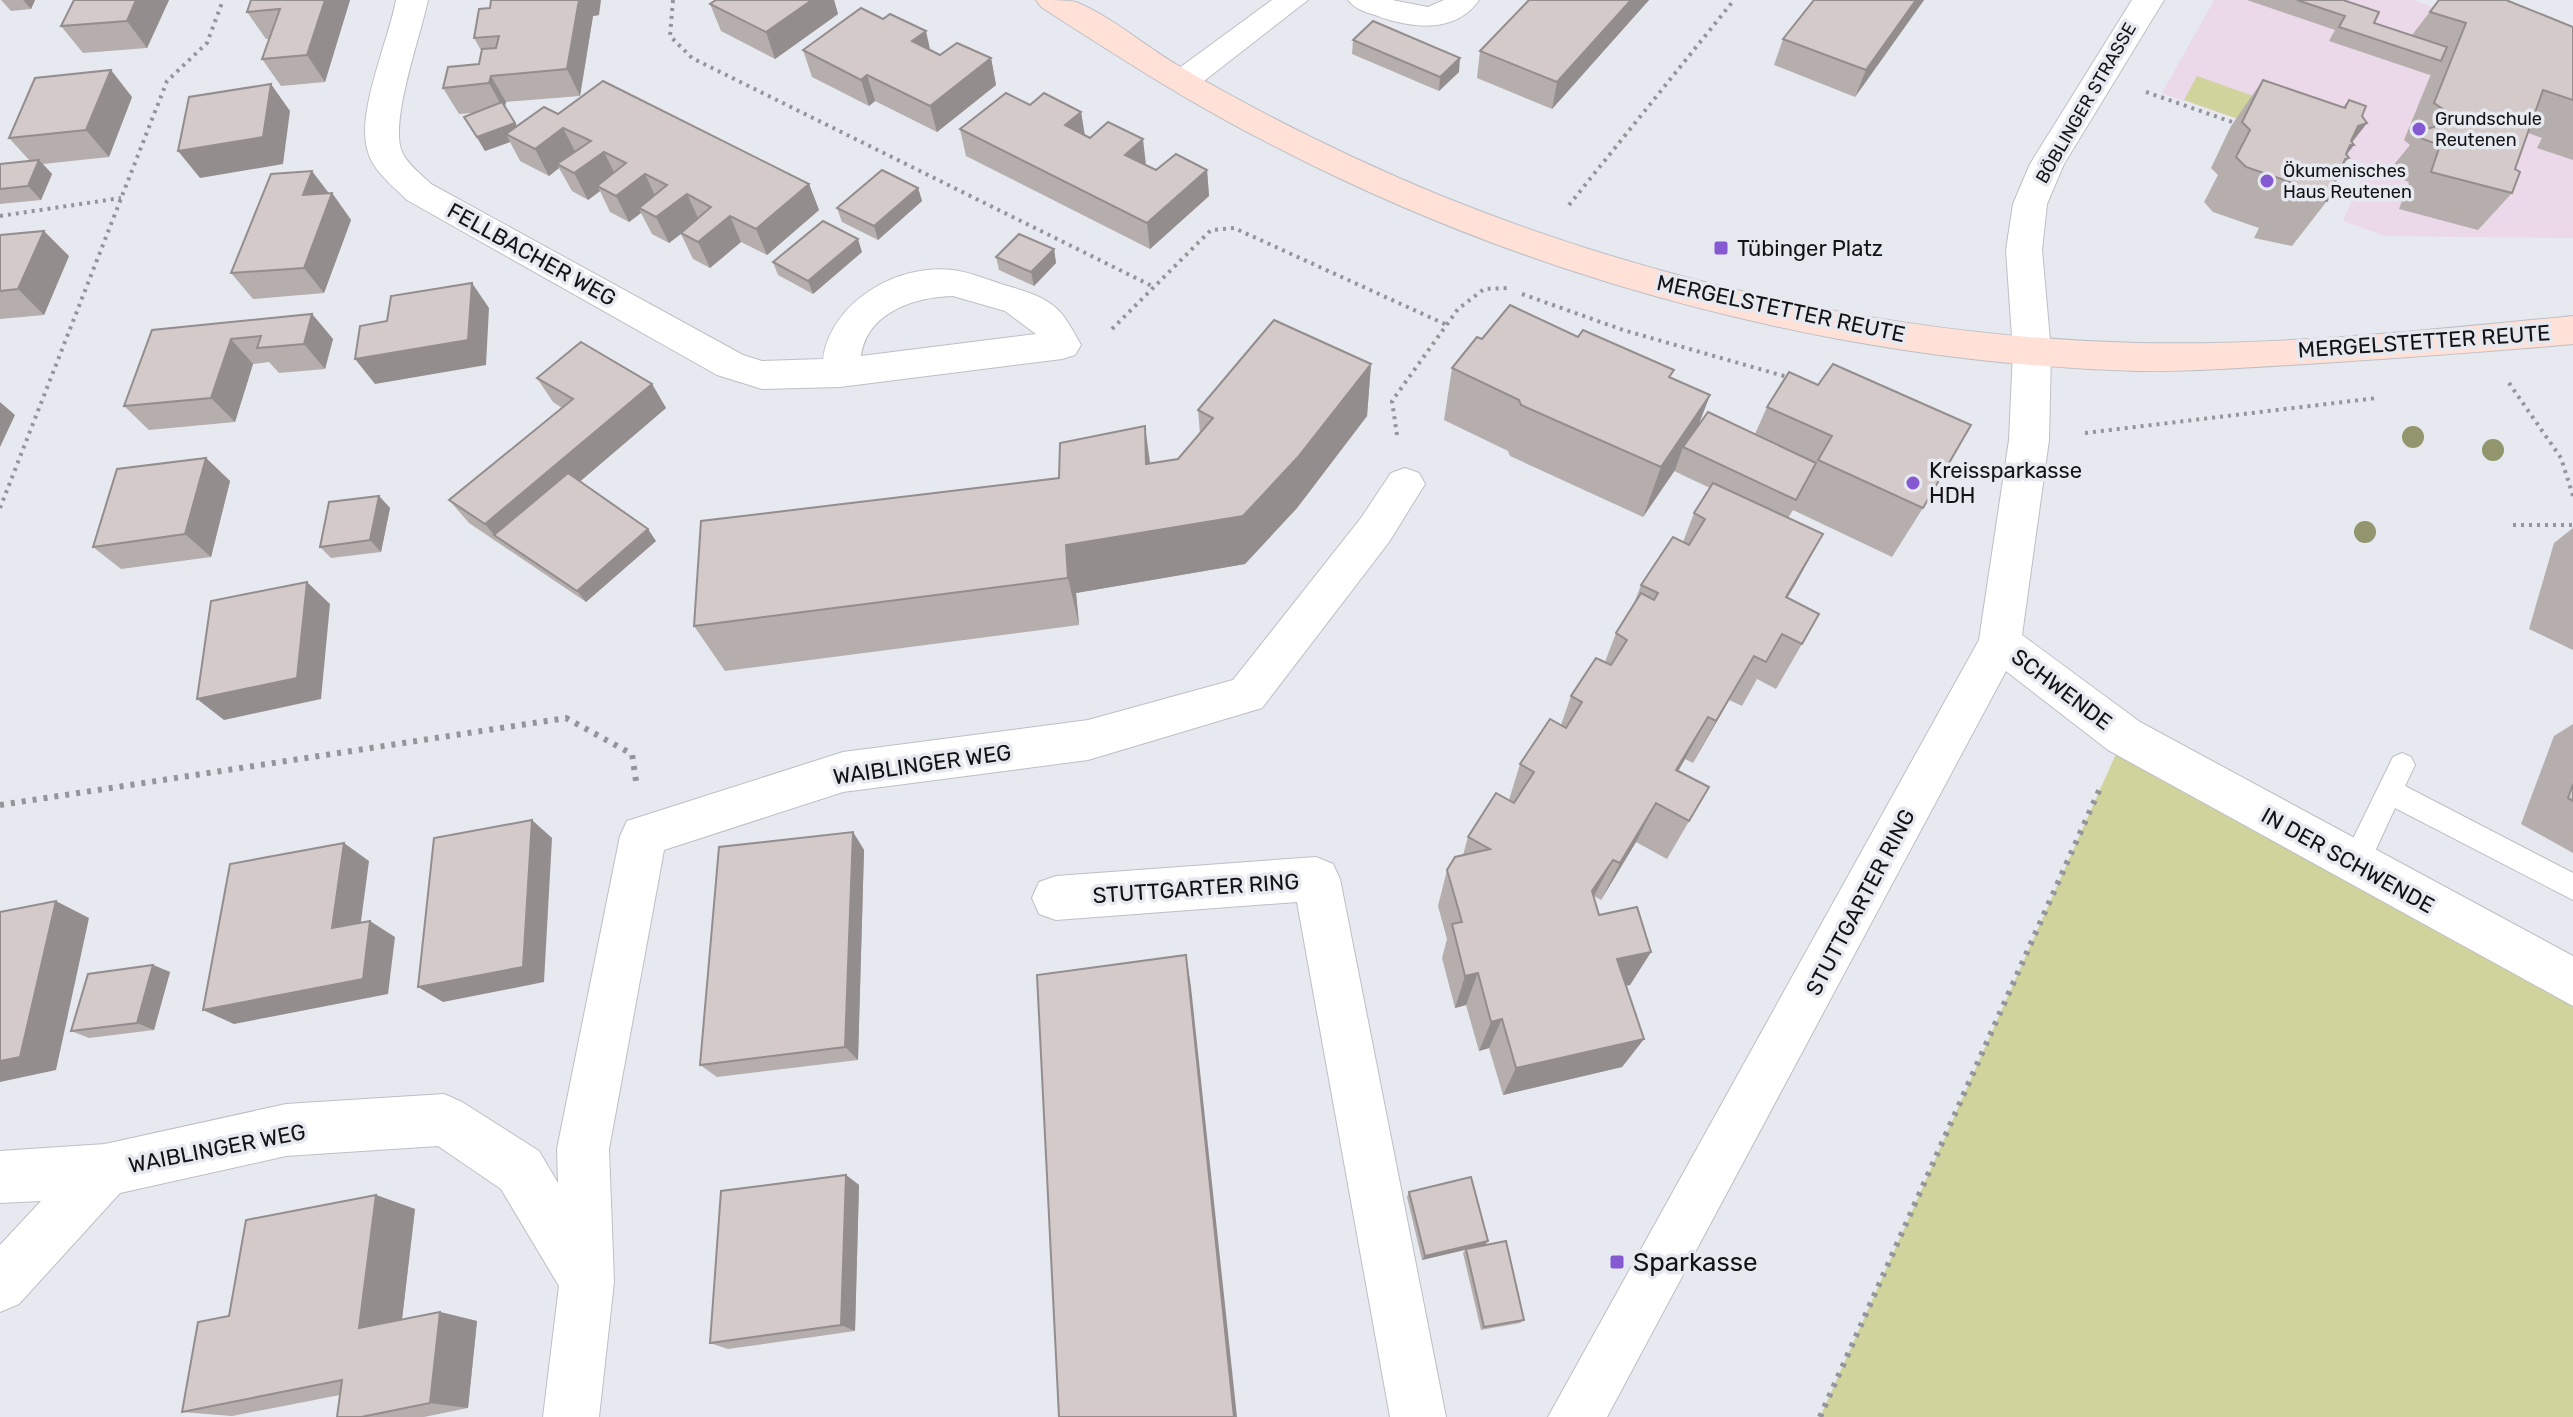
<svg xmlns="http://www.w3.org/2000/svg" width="2573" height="1417" font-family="Rubik,sans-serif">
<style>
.education{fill:#ebd8e9}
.green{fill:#d0d39b}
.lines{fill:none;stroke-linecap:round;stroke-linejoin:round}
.lane-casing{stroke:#bdbfc6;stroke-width:2}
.street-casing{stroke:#bdbfc6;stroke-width:2}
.secondary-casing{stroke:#bdbfc6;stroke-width:2}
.path-far1{stroke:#93959a;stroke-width:4;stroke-dasharray:3 5;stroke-linecap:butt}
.path{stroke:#93959a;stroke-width:6;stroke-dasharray:4 7;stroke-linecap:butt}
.lane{fill:#fff;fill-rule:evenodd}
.street{fill:#fff;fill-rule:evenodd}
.secondary{fill:#ffe1d7;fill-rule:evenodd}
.tree{fill:#93956c}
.wall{fill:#b5aead}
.shaded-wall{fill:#948d8d}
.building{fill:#d3cac9;stroke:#948d8d;stroke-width:2}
.poi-dot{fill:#8559d2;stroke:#e6e9f0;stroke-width:3}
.labels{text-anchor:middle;stroke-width:7;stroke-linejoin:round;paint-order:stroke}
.far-street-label{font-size:18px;fill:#131316;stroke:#e6e9f0}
.far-poi-label{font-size:18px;fill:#131316;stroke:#e6e9f0;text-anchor:start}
.poi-label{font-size:22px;fill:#131316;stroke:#e6e9f0;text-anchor:start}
.street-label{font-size:22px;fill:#131316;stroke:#e6e9f0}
.near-poi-label{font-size:26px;fill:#131316;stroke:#e6e9f0;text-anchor:start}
</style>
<rect width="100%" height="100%" fill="#e6e9f0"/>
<path class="education" d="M2214,0H2413L2573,58V238L2385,236L2343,221L2367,165L2162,93Z"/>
<g class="green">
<path d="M2197,76L2262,99L2250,123L2184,100Z"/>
<path d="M2124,736L2573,982V1417H1820Z"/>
</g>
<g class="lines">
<g class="lane-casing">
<path id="lane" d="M2402,753L2411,757L2415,765L2405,786L2573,873V900L2395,808L2365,873L2355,877L2345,873L2341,864L2345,855L2393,757Z"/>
</g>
<g class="street-casing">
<g id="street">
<path d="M396,0H428C421,35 389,122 402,152C407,164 422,175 431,184L743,355L762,361L823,359C831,302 897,263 953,270C969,272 986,279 1001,284C1021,290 1047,296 1061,313C1069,322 1075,335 1081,345L1075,355L1062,359L840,387L762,389L717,375L407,200C393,186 374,172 368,152C355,114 389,40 396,0ZM953,296L1005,311L1036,334L861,356C867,312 915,297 953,296Z"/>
<path d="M1272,0H1308L1195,88L1183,91L1171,88L1167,81L1171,74Z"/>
<path d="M1348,0H1392L1428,7L1444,0H1479C1455,35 1409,28 1375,15C1365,12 1355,9 1348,0Z"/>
<path d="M2132,0H2164L2064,164L2047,204L2042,250L2051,351L2049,440L2022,635L2140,722L2573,956V1006L2108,750L2006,671L1607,1417H1548L1979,640L2009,440L2013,351L2006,250L2013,204L2030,164Z"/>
<path d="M1405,468L1419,473L1425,484L1389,542L1262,708L1088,760L843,792L664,850L609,1149L614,1282L599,1417H543L559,1286L501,1189L438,1146L286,1156L120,1193L19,1304L0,1312V1245L41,1201L0,1203V1151L105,1144L286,1104L444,1094L462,1102L539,1151L558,1183L557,1149L620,836L627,821L843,752L1088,720L1233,680L1361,518L1391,473Z"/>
<path d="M1316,857L1333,864L1340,879L1446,1417H1390L1297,902L1056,920L1039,914L1032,898L1039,882L1056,876Z"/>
</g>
</g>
<g class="secondary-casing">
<path id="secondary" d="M1036,0C1048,0 1065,0 1076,2C1115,18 1149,50 1186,70C1267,117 1352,159 1439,195C1659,284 1900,337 2138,343C2279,346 2433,330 2573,316V344C2485,352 2396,358 2307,364C2251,367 2194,372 2138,371C1845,363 1544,284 1284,151C1199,109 1120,58 1041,7Z"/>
</g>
<g class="path-far1">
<path d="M673,0L670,36L692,58L1154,287"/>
<path d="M2146,92L2238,124"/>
<path d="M1569,205L1734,0"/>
<path d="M0,216L121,198"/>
<path d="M1522,294L1623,330L1791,378"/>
<path d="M1112,329L1211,230L1234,228L1447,325"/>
<path d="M2509,383L2561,458L2573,496"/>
<path d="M2085,433L2377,398"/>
<path d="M1397,435L1392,401L1458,309L1484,289L1509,288"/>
<path d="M0,508L167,81L207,43L223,0"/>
<path d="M2513,525H2573"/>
</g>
<g class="path">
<path d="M0,805L566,718L632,754L636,781"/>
<path d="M1820,1417L2102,784"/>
</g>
<use href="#lane" class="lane"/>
<use href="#street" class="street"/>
<use href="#secondary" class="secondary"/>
</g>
<g class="tree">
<circle cx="2413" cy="437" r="11"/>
<circle cx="2493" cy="450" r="11"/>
<circle cx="2365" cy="532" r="11"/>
</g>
<g class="wall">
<path d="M1,0H35L31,9L11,11Z"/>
<path d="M169,0L147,48L83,53L61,26Z"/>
<path d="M251,0H350L325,82L281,86L262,59L270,39H266L247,12Z"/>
<path d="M716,0H834L838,14L775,59L721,31L710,4Z"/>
<path d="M1529,0H1649L1552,109L1477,78L1480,51Z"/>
<path d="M1814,0H1924L1855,97L1774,65L1783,39Z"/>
<path d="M2247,0H2343L2374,23L2412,35L2439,0L2573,27V160L2537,148L2542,138L2528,133L2515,169L2512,193L2478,230L2399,209L2409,182L2390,175L2392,167L2410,145L2404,140L2431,74L2430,75L2329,41L2335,30Z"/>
<path d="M479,9L599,15L593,16L580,96L506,102L505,107L517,126L558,114L809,184L819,210L767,255L741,242L710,268L693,259L681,234L669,243L652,234L641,213L629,222L610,212L600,191L588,200L572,191L559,168L549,176L520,161L510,142L485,151L464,117L473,113L459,114L443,88L479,64L482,52L474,38Z"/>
<path d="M1353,40L1459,72L1439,91L1352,54Z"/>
<path d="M803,50H930L940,55L991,58L996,85L937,132L875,101L869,106L812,77Z"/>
<path d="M2263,80L2343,107L2349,100L2367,123L2352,142L2354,145L2347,154L2349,158L2340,169L2327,201L2292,246L2254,238L2259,228L2213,212L2204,202L2218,175L2211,168L2231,126Z"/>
<path d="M132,97L109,157L43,164L52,174L41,200L0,204V164L30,161L9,138Z"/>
<path d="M1030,105L1081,112L1085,135L1156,170H1207L1209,196L1150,249L966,156L960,129Z"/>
<path d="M918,188L922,201L878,240L842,222L837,208Z"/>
<path d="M332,193L351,220L324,293L253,299L231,273L329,194Z"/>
<path d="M0,235L69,256L44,315L0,319Z"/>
<path d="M1054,249L1056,263L1034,286L999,270L996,257Z"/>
<path d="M862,252L813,294L778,275L773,262Z"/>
<path d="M312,314L333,339L325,369L279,373L269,362L253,364L235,422L149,430L124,406L152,330Z"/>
<path d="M1578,337L1710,395L1698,426L1755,434L1767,407L1789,372L1923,508L1892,557L1793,510L1788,518L1796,583L1787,598L1802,644L1776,689L1757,679L1742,706L1729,700L1693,763L1685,759L1678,771L1709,787L1667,859L1636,842L1601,900L1594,896V898L1599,915L1651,952L1630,985L1625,986L1644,1039L1622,1067L1503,1095L1489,1048L1479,1051L1466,1005L1455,1008L1442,958L1447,939L1438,906L1447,870L1463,855L1468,837L1509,800L1520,764L1561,725L1571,696L1605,662L1616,633L1633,606L1641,585L1683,542L1694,513L1710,488L1674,471L1675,470L1643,517L1510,456L1508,451L1444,420L1452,368L1482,339Z"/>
<path d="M1371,364L1367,416L1297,508L1245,564L1076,593L1079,625L725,671L694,626L1059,478L1178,459L1200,434L1198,410Z"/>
<path d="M537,378L652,384L666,408L580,481L656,541L586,602L469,523L449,500L562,408L553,402Z"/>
<path d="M206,458L230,481L211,557L121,569L93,547Z"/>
<path d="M379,496L390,508L381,552L331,558L320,547Z"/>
<path d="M2573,528V650L2529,629L2554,543Z"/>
<path d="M2573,724V853L2521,824L2554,736Z"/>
<path d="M853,832L864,850L858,1060L717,1077L700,1065Z"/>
<path d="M153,965L170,972L154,1030L89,1038L71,1031Z"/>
<path d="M846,1175L859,1185L855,1331L728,1349L710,1343Z"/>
<path d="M1409,1192L1488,1241L1485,1245L1524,1320L1520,1323L1481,1330L1463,1253L1465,1250L1422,1260L1407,1197Z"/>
<path d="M376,1195L415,1209L402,1320L440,1312L477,1321L468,1408L424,1417H337L340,1395L232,1416L182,1412Z"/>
</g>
<g class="shaded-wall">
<path d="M23,0H35L31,9Z"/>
<path d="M136,0H169L147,48L127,21Z"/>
<path d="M325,0H350L325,82L307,55Z"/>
<path d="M579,0H601L599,15L593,16L580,96L567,69Z"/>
<path d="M812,0H834L838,14L775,59L766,32Z"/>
<path d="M1631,0H1649L1552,109L1557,82Z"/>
<path d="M1916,0H1924L1855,97L1866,70Z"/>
<path d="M926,31L932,58L912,41Z"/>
<path d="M991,58L996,85L937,132L930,106Z"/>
<path d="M1460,58L1459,72L1439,91L1440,77Z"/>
<path d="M111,70L132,97L109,157L86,130Z"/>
<path d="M867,75L875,101L869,106L861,80Z"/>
<path d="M491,76L506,102L504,110L489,83Z"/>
<path d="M271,84L290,111L283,164L200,178L178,151Z"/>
<path d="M1081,112L1085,138L1065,125Z"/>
<path d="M515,123L523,136L506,134L510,142L485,151L477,137Z"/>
<path d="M2367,123L2350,145H2354L2319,190L2358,126Z"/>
<path d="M563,128L577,155L557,164L559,168L549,176L535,149Z"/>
<path d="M1143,139L1146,165L1125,155Z"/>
<path d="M604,152L617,178L597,186L600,191L588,200L574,173Z"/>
<path d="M39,160L52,174L41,200L28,186Z"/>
<path d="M1207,170L1209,196L1150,249L1147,223Z"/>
<path d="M312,171L331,196L332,193L351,220L324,293L304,268L303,195Z"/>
<path d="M645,174L657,200L639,208L641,213L629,222L616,196Z"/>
<path d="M809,184L819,210L767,255L756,229Z"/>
<path d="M918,188L922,201L878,240L874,226Z"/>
<path d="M687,194L699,220L669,243L656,217Z"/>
<path d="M730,216L741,242L710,268L698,242Z"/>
<path d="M44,231L69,256L44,315L18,289Z"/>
<path d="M858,239L862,252L813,294L808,281Z"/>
<path d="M1054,249L1056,263L1034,286L1031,272Z"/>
<path d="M472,283L489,308L486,365L375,384L355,359Z"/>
<path d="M312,314L333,339L325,369L304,344Z"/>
<path d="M231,339L253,364L235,422L211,398Z"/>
<path d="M1371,364L1367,416L1297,508L1245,564L1076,593L1079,625L1068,578L1066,545Z"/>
<path d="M652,384L666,408L507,544L494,535L485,524Z"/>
<path d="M1710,395L1690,447H1683L1675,470L1643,517L1661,467Z"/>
<path d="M0,402L15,415L0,447Z"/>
<path d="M1145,426L1152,477L1146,464Z"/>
<path d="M206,458L230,481L211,557L185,534Z"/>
<path d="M379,496L390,508L381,552L370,540Z"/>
<path d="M648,529L656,541L586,602L577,591Z"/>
<path d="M1823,534L1796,583L1760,644L1786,597Z"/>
<path d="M307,582L330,604L321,699L224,720L197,699Z"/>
<path d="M1754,656L1729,700L1693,763L1716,721Z"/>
<path d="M1708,717L1685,759L1659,804L1676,770Z"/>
<path d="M1656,803L1636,842L1601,900L1620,863Z"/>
<path d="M532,820L552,838L544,982L443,1002L418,987Z"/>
<path d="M853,832L864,850L858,1060L845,1047Z"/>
<path d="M344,843L369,861L358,944L332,928Z"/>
<path d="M1613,860L1594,896L1574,926L1592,891Z"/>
<path d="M56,901L89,918L56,1070L0,1082V1061Z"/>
<path d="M370,921L395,937L388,994L234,1024L203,1010Z"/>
<path d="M1651,952L1630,985L1597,991L1617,959Z"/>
<path d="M1186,955L1191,987L1237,1417H1234Z"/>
<path d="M153,965L170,972L154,1030L137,1023Z"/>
<path d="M1478,973L1466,1005L1455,1008L1465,976Z"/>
<path d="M1502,1019L1489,1048L1479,1051L1491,1022Z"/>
<path d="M1644,1039L1622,1067L1503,1095L1516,1068Z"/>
<path d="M846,1175L859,1185L855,1331L841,1325Z"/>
<path d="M376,1195L415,1209L400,1336L359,1328Z"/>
<path d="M1488,1241L1485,1245L1422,1260L1425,1256Z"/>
<path d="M440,1312L477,1321L468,1408L430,1403Z"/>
</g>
<g class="building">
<path d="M74,0H136L127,21L61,26Z"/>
<path d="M251,0H325L307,55L262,59L280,9L247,12Z"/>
<path d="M491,0H579L567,69L491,76L489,83L443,88L448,67L479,64L482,49L496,48L499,36L474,38L479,9L490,8Z"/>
<path d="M716,0H812L766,32L710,4Z"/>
<path d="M1529,0H1631L1557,82L1480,51Z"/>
<path d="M1814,0H1916L1866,70L1783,39Z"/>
<path d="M2297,0H2343L2379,12L2374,23L2447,47L2441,61L2339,27L2345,16Z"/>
<path d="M2439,0H2506L2573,27V100L2543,90L2515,169L2520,172L2512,193L2431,172L2440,145L2420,138L2423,130L2434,127L2443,109L2434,103L2466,23L2430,12Z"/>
<path d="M861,8L883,19L890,14L926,31L912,41L940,55L957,43L991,58L930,106L867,75L861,80L803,50Z"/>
<path d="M1373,21L1460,58L1440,77L1353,40Z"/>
<path d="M111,70L86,130L9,138L35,78Z"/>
<path d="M2263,80L2345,108L2349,100L2366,106L2362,116L2367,123L2358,126L2351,141L2354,145H2350L2346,154L2349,158L2345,159L2327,201L2288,194L2293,183L2246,167L2236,157L2250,130L2242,122Z"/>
<path d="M603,81L809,184L756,229L730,216L698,242L681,233L711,207L687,194L656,217L639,208L667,185L645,174L616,196L597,186L626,163L604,152L574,173L557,164L591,141L563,128L535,149L506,134L544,107L558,114Z"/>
<path d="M271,84L263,137L178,151L189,97Z"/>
<path d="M1006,93L1030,105L1044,93L1081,112L1065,125L1090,138L1108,122L1143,139L1125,155L1156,170L1176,154L1207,170L1147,223L960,129Z"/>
<path d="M502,102L515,123L477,137L464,117Z"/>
<path d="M39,160L28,186L0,189V164Z"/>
<path d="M882,170L918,188L874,226L837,208Z"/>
<path d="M312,171L303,195L332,193L304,268L231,273L271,174Z"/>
<path d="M823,221L858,239L808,281L773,262Z"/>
<path d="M44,231L18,289L0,291V235Z"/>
<path d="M1019,234L1054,249L1031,272L996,257Z"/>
<path d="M472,283L468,340L355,359L360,326L387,321L391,296Z"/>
<path d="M1510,305L1578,337L1583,330L1674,370L1669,377L1710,395L1661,467L1521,405L1519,400L1452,368L1477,337L1482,339Z"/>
<path d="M312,314L304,344L257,348L261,336L231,339L211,398L124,406L152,330Z"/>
<path d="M1274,320L1371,364L1298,457L1243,516L1066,545L1068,578L694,626L701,521L1059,478L1060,443L1145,426L1146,464L1178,459L1213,418L1198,410Z"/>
<path d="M581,342L652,384L485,524L449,500L573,399L537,378Z"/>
<path d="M1833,364L1971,425L1923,508L1818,460L1832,436L1767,407L1789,372L1818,385Z"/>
<path d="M1708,412L1816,463L1796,500L1683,447Z"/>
<path d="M206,458L185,534L93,547L117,469Z"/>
<path d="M568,473L648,529L577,591L494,535Z"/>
<path d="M1713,483L1823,534L1786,597L1819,614L1802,644L1782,634L1766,662L1754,656L1716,721L1708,717L1676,770L1709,787L1689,821L1656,803L1620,863L1613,860L1592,891L1599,915L1637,907L1651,952L1617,959L1644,1039L1516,1068L1502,1019L1491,1022L1478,973L1465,976L1452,924L1462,922L1447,870L1455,857L1490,849L1468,837L1496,793L1514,803L1534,772L1520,764L1550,719L1566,728L1582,702L1571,696L1596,658L1611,665L1627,640L1616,633L1641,593L1654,600L1658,593L1641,585L1673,537L1689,545L1705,519L1694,513Z"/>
<path d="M379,496L370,540L320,547L329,502Z"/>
<path d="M307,582L297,678L197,699L211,601Z"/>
<path d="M2573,784V801L2568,798Z"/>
<path d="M532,820L523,967L418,987L434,838Z"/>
<path d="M853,832L845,1047L700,1065L719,847Z"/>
<path d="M344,843L332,928L370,921L363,979L203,1010L230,864Z"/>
<path d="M56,901L20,1057L0,1061V912Z"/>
<path d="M1186,955L1234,1417H1059L1037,975Z"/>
<path d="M153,965L137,1023L71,1031L88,974Z"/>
<path d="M846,1175L841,1325L710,1343L721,1191Z"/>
<path d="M1471,1177L1488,1241L1425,1256L1409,1192Z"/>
<path d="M376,1195L359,1328L440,1312L430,1403L361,1417H337L342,1380L182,1412L198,1322L229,1316L246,1220Z"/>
<path d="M1506,1241L1524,1320L1484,1327L1466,1249Z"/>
</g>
<g class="poi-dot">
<circle cx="2419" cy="129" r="8"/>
<circle cx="2267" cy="181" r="8"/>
<rect x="1713" y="240" width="16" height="16" rx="4"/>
<circle cx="1913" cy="483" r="8"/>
<rect x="1609" y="1254" width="16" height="16" rx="4"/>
</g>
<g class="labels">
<g class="far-street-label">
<text transform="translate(2086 103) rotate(-60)" y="6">BÖBLINGER STRASSE</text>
</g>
<g class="far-poi-label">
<text x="2435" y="125">Grundschule<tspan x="2435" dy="21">Reutenen</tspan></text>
<text x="2283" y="177">Ökumenisches<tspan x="2283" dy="21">Haus Reutenen</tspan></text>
</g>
<g class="poi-label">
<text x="1737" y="256">Tübinger Platz</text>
<text x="1929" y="478">Kreissparkasse<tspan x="1929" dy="25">HDH</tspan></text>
</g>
<g class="street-label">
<text transform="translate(532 254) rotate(29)" y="8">FELLBACHER WEG</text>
<text transform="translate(1781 308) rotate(12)" y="8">MERGELSTETTER REUTE</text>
<text transform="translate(2424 341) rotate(-4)" y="8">MERGELSTETTER REUTE</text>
<text transform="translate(2062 689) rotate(37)" y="8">SCHWENDE</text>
<text transform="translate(922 764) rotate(-8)" y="8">WAIBLINGER WEG</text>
<text transform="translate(2348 860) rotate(29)" y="8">IN DER SCHWENDE</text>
<text transform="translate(1196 888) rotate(-4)" y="8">STUTTGARTER RING</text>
<text transform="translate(1860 902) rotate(-62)" y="8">STUTTGARTER RING</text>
<text transform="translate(217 1148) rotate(-11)" y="8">WAIBLINGER WEG</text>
</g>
<g class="near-poi-label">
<text x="1633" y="1271">Sparkasse</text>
</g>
</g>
</svg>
